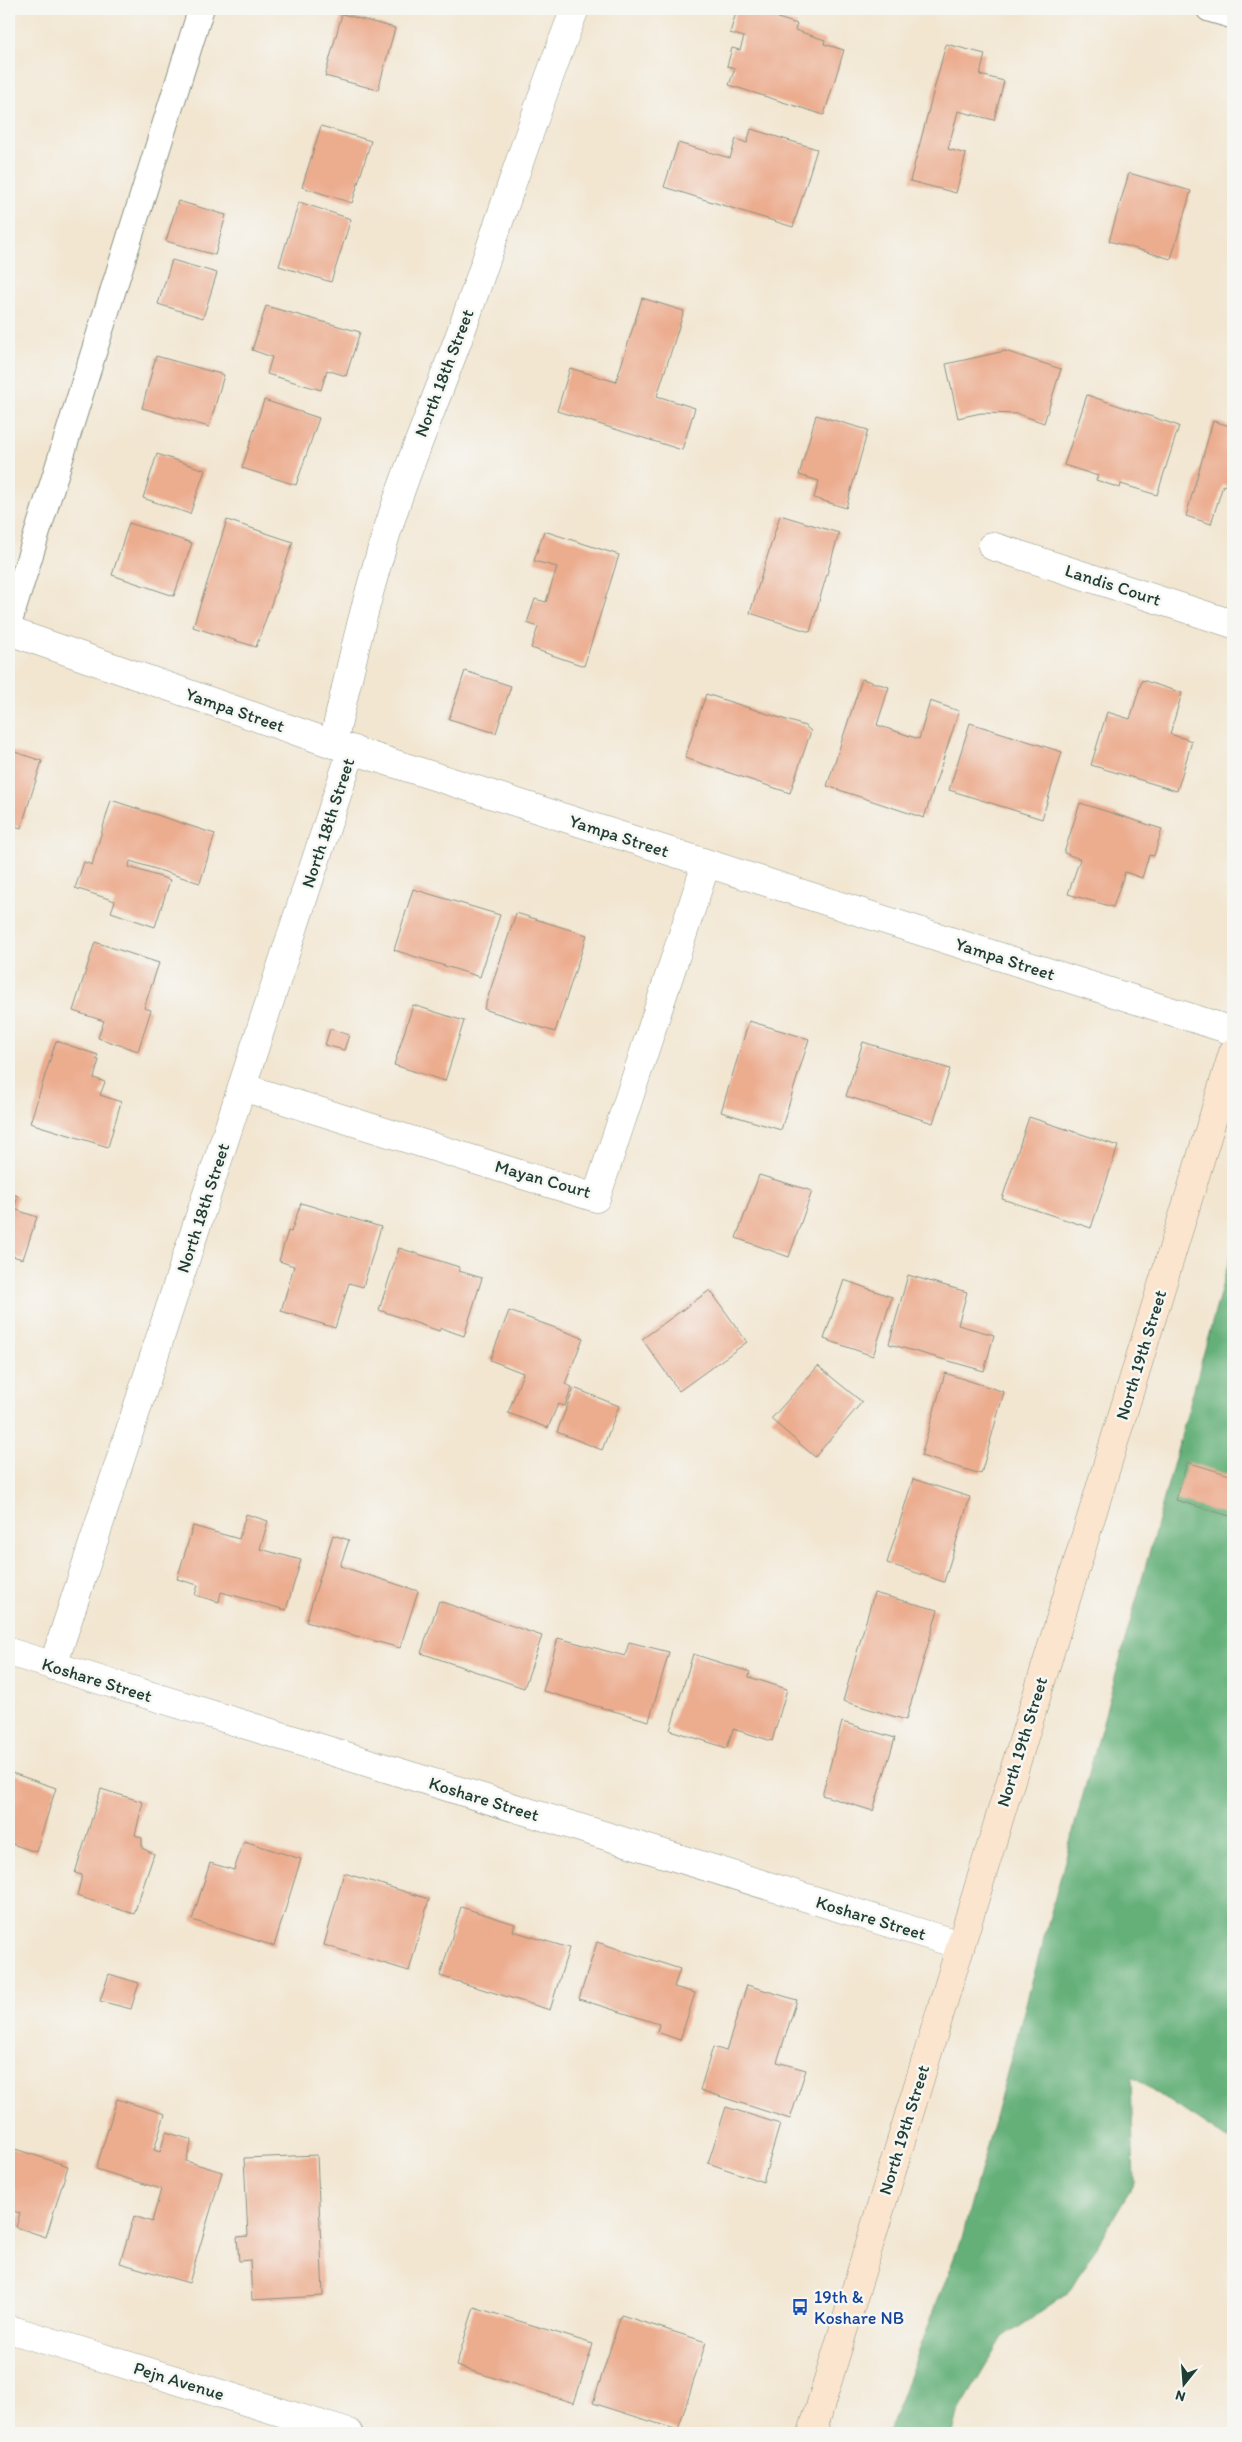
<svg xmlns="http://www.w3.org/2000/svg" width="1242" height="2442" font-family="Itim,sans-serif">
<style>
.forest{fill:#65b079;stroke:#427656}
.building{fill:#ecac8e}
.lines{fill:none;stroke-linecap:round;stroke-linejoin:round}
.lane-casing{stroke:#889282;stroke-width:27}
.street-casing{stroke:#889282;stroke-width:29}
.secondary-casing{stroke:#889282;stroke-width:29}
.lane{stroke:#fff;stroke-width:25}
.street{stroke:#fff;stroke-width:28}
.secondary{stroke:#fbe5cf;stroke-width:28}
.labels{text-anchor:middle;stroke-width:5;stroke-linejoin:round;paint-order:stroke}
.street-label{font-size:18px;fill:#1f3d34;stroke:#f6f6f2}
.transit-label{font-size:18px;fill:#164399;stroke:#f6f6f2;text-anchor:start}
</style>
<rect width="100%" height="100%" fill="#f6f6f2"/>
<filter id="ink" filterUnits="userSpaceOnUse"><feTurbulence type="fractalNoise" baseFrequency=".02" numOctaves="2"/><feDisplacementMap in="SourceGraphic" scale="10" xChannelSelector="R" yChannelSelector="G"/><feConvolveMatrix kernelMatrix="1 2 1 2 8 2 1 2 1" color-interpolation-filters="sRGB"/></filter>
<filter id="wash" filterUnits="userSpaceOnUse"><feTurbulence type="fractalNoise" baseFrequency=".0096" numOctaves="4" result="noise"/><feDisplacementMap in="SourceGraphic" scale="20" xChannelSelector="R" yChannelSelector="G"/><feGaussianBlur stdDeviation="1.12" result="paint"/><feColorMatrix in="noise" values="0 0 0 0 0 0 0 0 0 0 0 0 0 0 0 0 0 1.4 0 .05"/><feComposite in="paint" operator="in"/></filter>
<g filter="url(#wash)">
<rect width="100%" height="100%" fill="#f2e6d1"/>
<path class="forest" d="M1233,1246V2143L1131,2076L1134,2183L1069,2292L1003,2337L958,2413L953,2433H888L963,2234Z"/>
<g id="blocks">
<g class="building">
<path d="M737,9H781L778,18L797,24L795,30L825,40L824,44L844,50L824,115L729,85L735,68L727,66L732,48L740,50L744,37L730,33Z"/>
<path d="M342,14L395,28L378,90L325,76Z"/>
<path d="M946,44L985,54L980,75L1004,81L994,120L958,111L948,149L966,154L956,193L910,181Z"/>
<path d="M321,126L371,141L352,203L302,187Z"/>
<path d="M751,129L817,149L793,227L664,187L678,143L730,158L736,139L747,143Z"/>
<path d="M1129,173L1191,191L1171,259L1109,241Z"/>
<path d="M178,201L226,215L215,255L166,241Z"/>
<path d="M299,202L351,219L331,282L279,266Z"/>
<path d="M172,260L217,273L203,318L158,304Z"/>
<path d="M642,298L684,311L657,396L695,408L682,450L557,411L570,368L616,382Z"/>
<path d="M266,306L360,332L346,376L327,370L321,390L267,374L272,357L252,350Z"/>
<path d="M1005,351L1061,369L1044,423L1018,414L981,413L958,418L946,364Z"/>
<path d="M156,356L224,375L209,427L142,408Z"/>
<path d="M1087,395L1179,426L1157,495L1121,484L1120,488L1096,480L1098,476L1064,465Z"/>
<path d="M264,400L319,418L296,485L242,468Z"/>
<path d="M816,415L868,430L846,508L814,498L819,481L799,475Z"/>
<path d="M1213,421L1233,427V488L1223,485L1211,524L1186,516Z"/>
<path d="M157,454L205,470L190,514L143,498Z"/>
<path d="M780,515L839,533L810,632L750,613Z"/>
<path d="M227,520L293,542L256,647L193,627Z"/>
<path d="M129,523L192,543L174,596L112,575Z"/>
<path d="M544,531L619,555L584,666L531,648L538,627L527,623L535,599L546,602L557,567L534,561Z"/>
<path d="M465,671L511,686L496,733L449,719Z"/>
<path d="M862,679L889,687L877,725L919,739L930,701L959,711L924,818L827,786Z"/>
<path d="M1142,680L1182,693L1170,734L1192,741L1177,791L1091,765L1107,712L1130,719Z"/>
<path d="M706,694L805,726L811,731L790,793L685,758Z"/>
<path d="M970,723L1062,752L1042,819L949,790Z"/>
<path d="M9,750L42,761L21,828L9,824Z"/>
<path d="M111,800L215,834L200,883L130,861L129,867L170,880L155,927L111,912L115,901L75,888L84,862L92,865Z"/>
<path d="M1080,803L1162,829L1154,856L1149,855L1142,878L1125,872L1113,907L1068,894L1080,859L1064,853Z"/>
<path d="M413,889L500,915L480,977L394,950Z"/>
<path d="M516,913L587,935L555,1032L484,1009Z"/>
<path d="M95,942L159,963L144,1008L151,1010L138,1051L98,1038L104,1021L73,1011Z"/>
<path d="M413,1005L464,1021L445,1081L394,1065Z"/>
<path d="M749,1021L809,1039L781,1130L721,1112Z"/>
<path d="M330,1029L349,1035L344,1050L325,1045Z"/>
<path d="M56,1041L98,1055L96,1059L99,1060L94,1078L105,1082L100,1095L121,1102L108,1147L30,1123Z"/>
<path d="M863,1042L950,1069L933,1123L846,1096Z"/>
<path d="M1029,1117L1118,1146L1091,1228L1002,1199Z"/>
<path d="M759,1175L812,1191L789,1257L736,1238Z"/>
<path d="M9,1193L18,1196L14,1209L37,1217L23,1259L12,1256L11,1262L9,1261Z"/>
<path d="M301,1203L381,1227L363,1287L349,1283L335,1328L281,1311L294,1266L279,1261L288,1231L291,1232Z"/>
<path d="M399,1248L459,1267V1271L482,1278L464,1336L441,1328L439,1331L379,1310Z"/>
<path d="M908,1275L967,1292L958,1325L994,1335L984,1371L889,1344Z"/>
<path d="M844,1280L892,1297L873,1356L824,1339Z"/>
<path d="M710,1290L747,1342L679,1391L642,1339Z"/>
<path d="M509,1311L583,1338L565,1384L572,1387L565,1406L558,1404L548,1428L508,1413L523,1373L490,1360Z"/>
<path d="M818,1366L862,1402L815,1457L771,1419Z"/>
<path d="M945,1373L1004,1392L981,1474L921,1456Z"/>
<path d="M574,1388L619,1406L602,1450L557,1432Z"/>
<path d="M1187,1462L1233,1476V1517L1176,1500Z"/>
<path d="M913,1479L970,1497L944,1582L887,1563Z"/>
<path d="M246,1514L268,1521L260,1549L301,1560L286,1610L221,1592L219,1602L195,1595L198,1585L177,1579L193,1526L239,1539Z"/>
<path d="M333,1535L349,1540L340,1566L418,1591L400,1648L306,1622Z"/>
<path d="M874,1593L938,1610L906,1720L843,1701Z"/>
<path d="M439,1601L542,1636L524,1688L421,1653Z"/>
<path d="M558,1638L625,1656L629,1642L669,1652L649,1721L543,1691Z"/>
<path d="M693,1654L750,1672L749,1677L787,1689L772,1741L733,1729L727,1748L670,1730Z"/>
<path d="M842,1722L895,1738L873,1811L822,1795Z"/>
<path d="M9,1772L56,1788L36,1852L9,1843Z"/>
<path d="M101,1789L143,1802L135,1835L142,1838V1848L154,1854L134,1914L77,1896L82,1875L75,1873Z"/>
<path d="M244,1841L301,1859L274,1946L192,1920L210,1863L234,1870Z"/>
<path d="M344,1873L429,1899L409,1971L324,1945Z"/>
<path d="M461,1907L515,1924L513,1931L569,1948L550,2010L440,1976Z"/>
<path d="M597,1942L680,1969L674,1987L695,1993L680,2040L657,2032L659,2024L579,1999Z"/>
<path d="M109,1974L139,1983L131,2009L100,2001Z"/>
<path d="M747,1985L797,2000L777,2062L806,2070L790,2119L700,2090L713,2047L726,2051Z"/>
<path d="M117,2099L165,2114L154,2150L160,2152L166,2132L192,2140L186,2161L222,2172L189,2283L120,2263L134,2216L152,2222L161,2189L96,2169Z"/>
<path d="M726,2107L780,2124L763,2182L708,2163Z"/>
<path d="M9,2147L68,2166L46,2237L16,2227L20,2213L9,2210Z"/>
<path d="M317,2155L323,2296L252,2300L250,2260L239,2261L237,2237L248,2236L244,2158Z"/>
<path d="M474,2307L593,2344L574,2403L456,2366Z"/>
<path d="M621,2315L706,2342L678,2430L593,2403Z"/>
</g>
</g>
</g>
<g filter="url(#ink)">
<use href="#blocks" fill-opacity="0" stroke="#889282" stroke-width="1"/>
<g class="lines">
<g class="lane-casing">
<g id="lane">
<path d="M1209,9L1233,16"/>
<path d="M9,623L201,9"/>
</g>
</g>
<g class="street-casing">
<g id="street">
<path d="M992,546L1233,624"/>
<path d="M9,631L333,744L1233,1031"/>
<path d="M333,744C351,664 369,584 395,507C418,439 447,374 470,306C505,207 536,107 575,9"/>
<path d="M242,1087L596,1198L706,864"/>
<path d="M9,1652L960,1945"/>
<path d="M53,1666L352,749"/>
<path d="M9,2329L349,2433"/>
</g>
</g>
<g class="secondary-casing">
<path id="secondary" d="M812,2433L1233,1052"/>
</g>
<use href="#lane" class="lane"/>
<use href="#street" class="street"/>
<use href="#secondary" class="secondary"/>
</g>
</g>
<defs>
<g id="bus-bare" transform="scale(1.35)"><path d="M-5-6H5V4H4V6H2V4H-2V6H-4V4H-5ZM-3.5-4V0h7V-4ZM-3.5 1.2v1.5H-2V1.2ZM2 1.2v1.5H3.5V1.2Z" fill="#1a4fb4" stroke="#f6f6f2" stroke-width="2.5" paint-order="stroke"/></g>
</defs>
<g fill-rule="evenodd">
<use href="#bus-bare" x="800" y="2307"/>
</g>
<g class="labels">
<g class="street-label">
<text transform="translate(444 373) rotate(-69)" y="6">North 18th Street</text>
<text transform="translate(1113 585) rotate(18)" y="6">Landis Court</text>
<text transform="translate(235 710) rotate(19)" y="6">Yampa Street</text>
<text transform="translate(328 823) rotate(-72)" y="6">North 18th Street</text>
<text transform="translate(619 836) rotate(18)" y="6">Yampa Street</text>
<text transform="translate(1005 959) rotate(18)" y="6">Yampa Street</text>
<text transform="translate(543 1179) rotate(16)" y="6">Mayan Court</text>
<text transform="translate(203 1208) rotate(-72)" y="6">North 18th Street</text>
<text transform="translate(1141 1355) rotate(-73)" y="6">North 19th Street</text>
<text transform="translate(97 1680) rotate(17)" y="6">Koshare Street</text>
<text transform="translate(1022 1742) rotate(-73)" y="6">North 19th Street</text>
<text transform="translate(484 1799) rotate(17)" y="6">Koshare Street</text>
<text transform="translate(871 1918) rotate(17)" y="6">Koshare Street</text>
<text transform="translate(904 2130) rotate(-73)" y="6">North 19th Street</text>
<text transform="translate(179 2381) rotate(17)" y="6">Pejn Avenue</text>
</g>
<g class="transit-label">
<text x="814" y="2303">19th &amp;<tspan x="814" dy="21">Koshare NB</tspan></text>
</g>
</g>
<rect width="1242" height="2442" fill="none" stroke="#f6f6f2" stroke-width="30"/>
<g transform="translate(1184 2384) rotate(197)" stroke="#f6f6f2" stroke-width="4" paint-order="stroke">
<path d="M0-4L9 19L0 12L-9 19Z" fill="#1f3d34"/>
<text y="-8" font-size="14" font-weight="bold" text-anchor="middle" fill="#1f3d34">N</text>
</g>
</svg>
